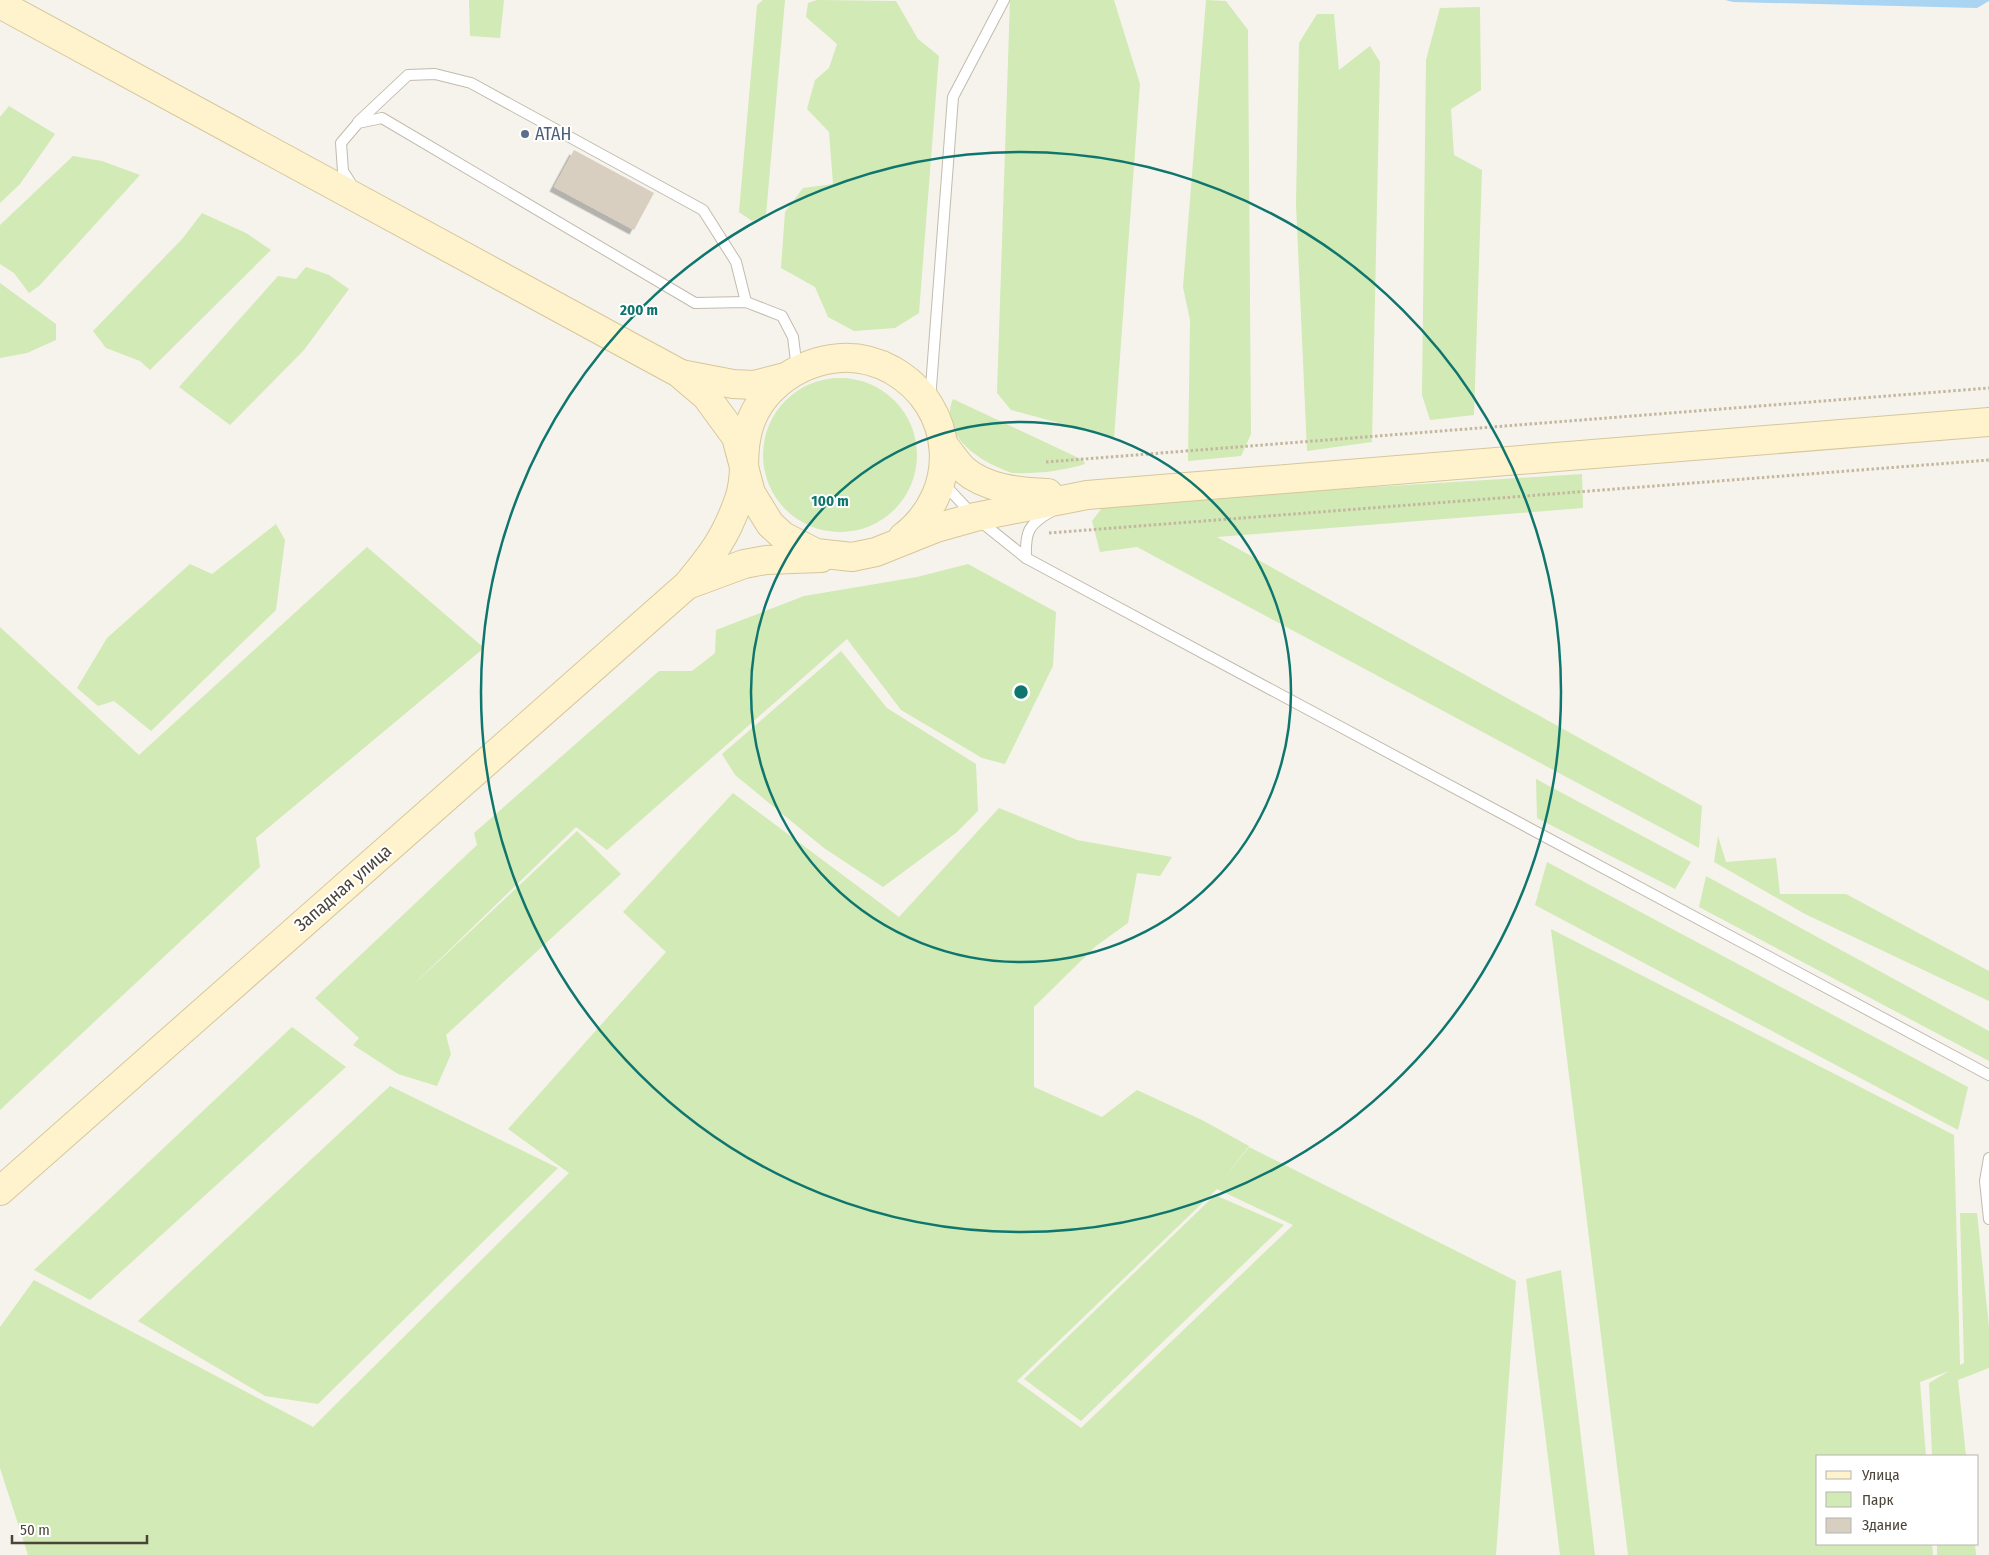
<svg xmlns="http://www.w3.org/2000/svg" width="1989" height="1555" font-family="'Fira Sans Condensed',sans-serif">
<style>
.green{fill:#d2eab5;fill-rule:evenodd}
.water{fill:#a9d4f2}
.building{fill:#d8cfc1;filter:url(#shadow)}
.lines{fill:none;stroke-linecap:round;stroke-linejoin:round}
.service-casing{stroke:#c2bbae;stroke-width:12}
.secondary-casing{stroke:#d6c79b;stroke-width:30}
.path{stroke:#c4b79f;stroke-width:3;stroke-dasharray:2.5 2.5;stroke-linecap:butt}
.service{stroke:#fff;stroke-width:10}
.secondary{stroke:#fff3cd;stroke-width:28}
.ring{fill:none;stroke:#0f766e;stroke-width:2.5}
.service-dot{fill:#5c6f8a;stroke:#fff;stroke-width:2}
.labels{text-anchor:middle;stroke-width:4;stroke-linejoin:round;paint-order:stroke}
.service-label{font-size:18px;fill:#4e5e75;stroke:#fff;text-anchor:start}
.street-label{font-size:18px;fill:#4b4439;stroke:#fff}
.centre{fill:#0f766e;stroke:#fff;stroke-width:2.5}
.ring-label{font-size:15px;text-anchor:middle;font-weight:bold;fill:#0f766e;stroke:#fff;stroke-width:4;stroke-linejoin:round;paint-order:stroke}
</style>
<defs>
<filter id="shadow"><feDropShadow dx="-4.5" dy="4.5" stdDeviation="0" flood-color="#0004"/></filter>
</defs>
<rect width="100%" height="100%" fill="#f6f3ec"/>
<g class="green">
<path d="M469,0H504L500,38L470,36Z"/>
<path d="M763,0H785L766,215L752,221L739,212L757,5Z"/>
<path d="M817,0L896,1L918,39L939,56L919,313L895,328L854,331L828,317L815,287L781,268L785,212L803,188L833,184L829,132L807,109L815,80L829,68L837,44L806,17L808,3Z"/>
<path d="M1010,0H1114L1140,84L1114,438L1011,410L997,393Z"/>
<path d="M1206,0L1226,1L1248,30L1251,434L1241,456L1188,461L1190,320L1183,287Z"/>
<path d="M1480,7L1481,90L1451,109L1454,155L1482,170L1474,415L1430,420L1422,395L1426,60L1440,8Z"/>
<path d="M1317,14H1334L1339,70L1370,46L1380,62L1372,442L1307,451L1296,204L1299,43Z"/>
<path d="M9,106L55,134L20,184L0,203V117Z"/>
<path d="M73,156L102,161L140,175L39,286L29,293L14,273L0,264V225Z"/>
<path d="M202,213L246,233L271,250L150,370L140,361L106,348L93,331L183,238Z"/>
<path d="M306,267L329,275L349,289L304,350L230,425L179,387L278,276L296,279Z"/>
<path d="M0,283L56,324V340L27,353L0,358Z"/>
<circle cx="840" cy="455" r="77"/>
<path d="M953,399L1083,460L1085,464C1062,471 1037,474 1013,473C1007,472 1000,468 995,466C969,454 940,429 953,399Z"/>
<path d="M1582,474L1583,508L1217,537L1702,806L1699,848L1137,547L1100,552L1092,521L1105,504Z"/>
<path d="M276,524L285,540L276,610L151,731L114,701L98,706L77,688L107,638L190,564L212,574Z"/>
<path d="M367,547L484,648L256,838L260,867L0,1110V627L139,755Z"/>
<path d="M968,564L1056,612L1053,666L1005,764L982,758L901,710L847,639L607,850L576,827L407,991L577,831L621,874L446,1035L451,1054L437,1086L398,1074L353,1045L359,1038L315,998L477,845L474,833L659,671H692L715,653L716,630L804,596L917,577Z"/>
<path d="M841,651L887,708L976,764L978,811L956,833L883,887L824,848L735,775L722,754Z"/>
<path d="M1536,779L1691,862L1675,889L1537,818Z"/>
<path d="M733,793L899,917L999,808L1077,840L1172,857L1160,876L1137,873L1128,923L1096,946L1034,1007V1087L1102,1117L1137,1090L1202,1120L1249,1146L1223,1180L1249,1147L1516,1281L1496,1555H28L0,1468V1327L34,1280L313,1427L569,1173L508,1129L666,952L623,912ZM1217,1189L1293,1225L1081,1428L1017,1381Z"/>
<path d="M1718,836L1726,862L1776,858L1780,894H1846L1989,971V1001L1805,914L1714,862Z"/>
<path d="M1547,862L1968,1087L1958,1130L1535,905Z"/>
<path d="M1706,876L1989,1031V1061L1699,907Z"/>
<path d="M1551,929L1954,1135L1960,1365L1964,1363L1960,1213H1977L1989,1327V1368L1958,1380L1966,1456H1932L1929,1383L1949,1371L1920,1382L1926,1456H1818V1544H1932L1933,1555H1628Z"/>
<path d="M292,1027L346,1067L90,1300L34,1270Z"/>
<path d="M390,1086L558,1168L318,1404L265,1396L138,1321Z"/>
<path d="M1215,1195L1284,1225L1081,1421L1024,1379Z"/>
<path d="M1561,1270L1595,1555H1560L1526,1279Z"/>
<path d="M1937,1544H1975L1976,1555H1937Z"/>
</g>
<path class="water" d="M1725,0H1989V1L1977,8L1733,2Z"/>
<path class="building" d="M574,150L654,193L634,230L554,187Z"/>
<g class="lines">
<g class="service-casing">
<g id="service">
<path d="M358,122L408,75L435,74L471,83L703,210L736,262L746,302"/>
<path d="M353,187L343,171L341,143L358,123L382,118L695,303L746,302L782,316L793,337L797,369"/>
<path d="M930,400L953,97L1004,0"/>
<path d="M942,482L975,517L1026,558L1989,1075"/>
<path d="M1026,558C1025,532 1028,524 1052,511"/>
<path d="M1989,1158L1985,1181L1989,1219"/>
</g>
</g>
<g class="secondary-casing">
<g id="secondary">
<path d="M0,4L679,373L706,396L736,437L751,493L770,524L783,536L816,553L852,557L876,552L936,528L975,517L1087,495L1989,422"/>
<path d="M681,374L733,384L754,385L785,377"/>
<path d="M944,445C950,453 956,462 963,469C986,489 1019,492 1048,493"/>
<path d="M690,584L744,564L766,560L821,558"/>
<path d="M0,1191L687,585C712,555 726,537 739,499C747,477 742,462 746,440C753,393 796,361 841,358C858,357 877,362 892,370C956,406 962,492 903,537"/>
</g>
</g>
<g class="path">
<path d="M1046,462L1989,388"/>
<path d="M1049,533L1989,460"/>
</g>
<use href="#service" class="service"/>
<use href="#secondary" class="secondary"/>
</g>
<g class="ring">
<circle cx="1021" cy="692" r="270"/>
<circle cx="1021" cy="692" r="540"/>
</g>
<circle class="service-dot" cx="525" cy="134" r="5"/>
<g class="labels">
<g class="service-label">
<text x="535" y="140">АТАН</text>
</g>
<g class="street-label">
<text transform="translate(343 888) rotate(-41)" y="6">Западная улица</text>
</g>
</g>
<circle cx="1021" cy="692" r="8" class="centre"/>
<g class="ring-label">
<text x="639" y="315">200 m</text>
<text x="830" y="506">100 m</text>
</g>
<rect x="1816" y="1455" width="162" height="90" fill="#ffffff" stroke="#b7b4b0"/>
<rect x="1826" y="1471" width="25" height="8" fill="#fff3cd" stroke="#b7b4b0"/>
<text x="1862" y="1480" font-size="15" fill="#4b4439">Улица</text>
<rect x="1826" y="1492" width="25" height="15" fill="#d2eab5" stroke="#b7b4b0"/>
<text x="1862" y="1505" font-size="15" fill="#4b4439">Парк</text>
<rect x="1826" y="1518" width="25" height="15" fill="#d8cfc1" stroke="#b7b4b0"/>
<text x="1862" y="1530" font-size="15" fill="#4b4439">Здание</text>
<path d="M12 1535v8h135v-8" fill="none" stroke="#4b4439" stroke-width="2.5"/>
<text x="20" y="1535" font-size="15" fill="#4b4439" stroke="#ffffff" stroke-width="4" paint-order="stroke">50 m</text>
</svg>
